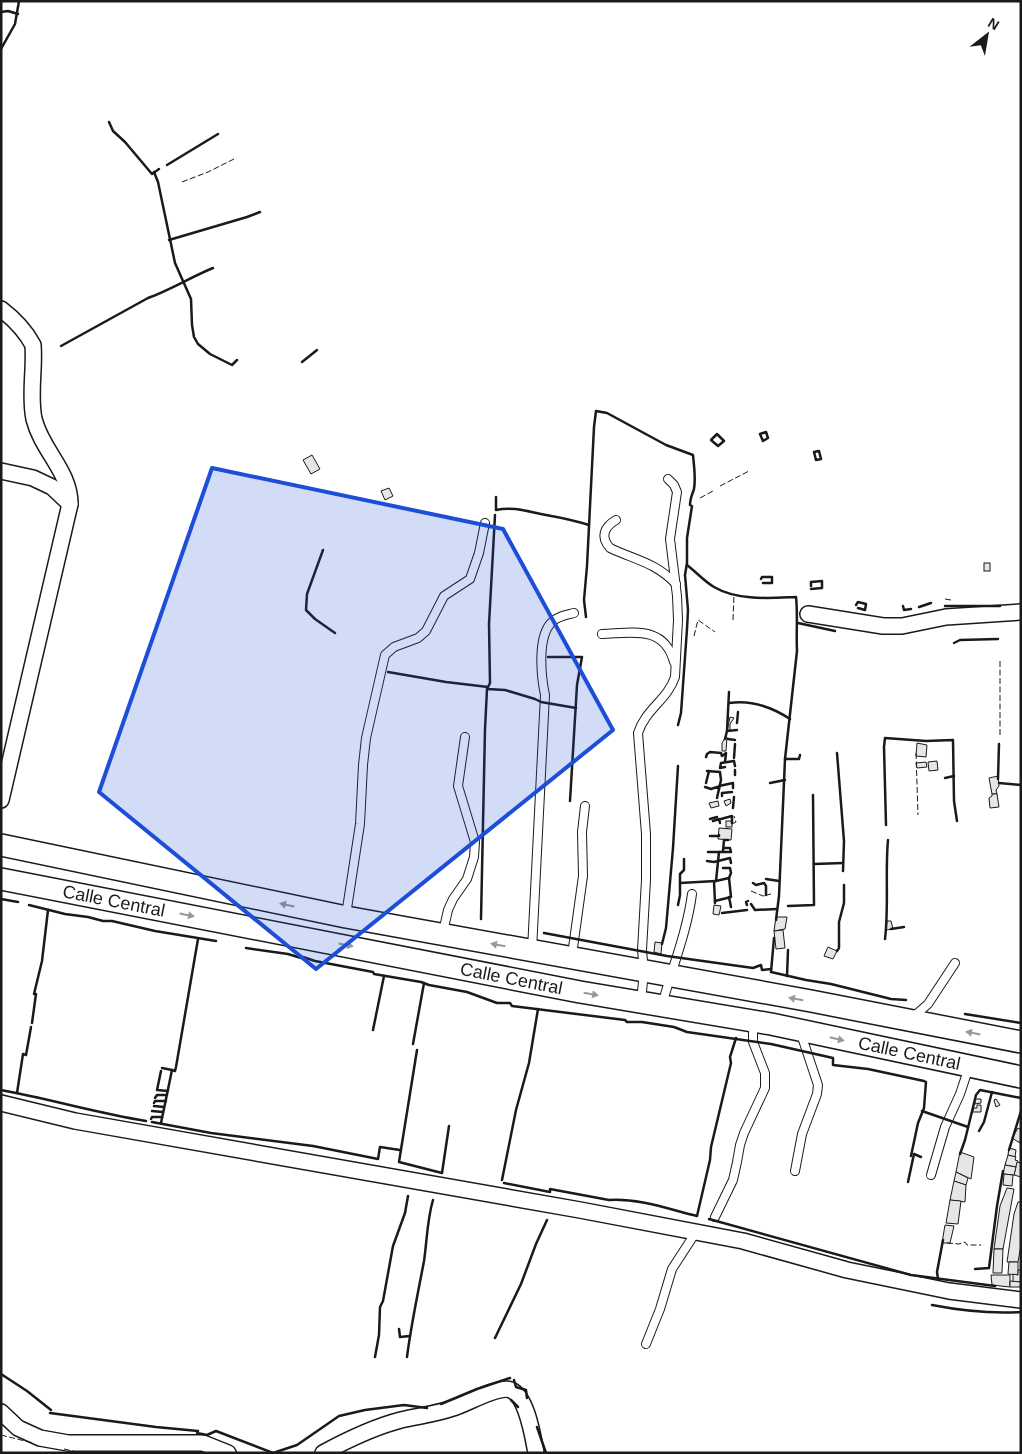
<svg xmlns="http://www.w3.org/2000/svg" width="1022" height="1454" font-family="Helvetica,sans-serif">
<style>
.building{fill:#e6e6e6;stroke:#1a1a1a}
.lines{fill:none;stroke-linecap:round;stroke-linejoin:round}
.lane-casing{stroke:#1a1a1a;stroke-width:10}
.street-casing{stroke:#1a1a1a;stroke-width:18}
.secondary-casing{stroke:#1a1a1a;stroke-width:24}
.lane{stroke:#fff;stroke-width:8}
.street{stroke:#fff;stroke-width:15}
.secondary{stroke:#fff;stroke-width:21}
.fence{stroke:#1a1a1a;stroke-width:1;stroke-dasharray:6 2.5;stroke-linecap:butt}
.wall{stroke:#1a1a1a;stroke-width:2.5}
.oneway{fill:#989898}
.marked{fill:#1d4ed8;fill-opacity:0.2;stroke:#1d4ed8;stroke-width:4;stroke-linejoin:round}
.labels{text-anchor:middle;stroke-width:4;stroke-linejoin:round;paint-order:stroke}
.street-label{font-size:18px;fill:#1a1a1a;stroke:#fff}
</style>
<rect width="100%" height="100%" fill="#fff"/>
<g class="building">
<path d="M312,455L320,469L311,474L303,460Z"/>
<path d="M389,488L393,496L385,500L381,491Z"/>
<rect x="984" y="563" width="6" height="8"/>
<path d="M730,717L734,718L730,724V731H727Z"/>
<path d="M727,737L726,751H722V743L725,738Z"/>
<path d="M917,743L927,745L926,757L916,756Z"/>
<path d="M937,761L938,770L929,771L928,762Z"/>
<path d="M926,762L927,767L917,768L916,763Z"/>
<path d="M998,776L999,786L996,790L997,794H992L989,778Z"/>
<path d="M992,794H997L999,807L990,808L989,798L992,796Z"/>
<path d="M730,799L731,803L726,806L724,801Z"/>
<path d="M718,801L719,806L711,808L709,803Z"/>
<rect x="726" y="821" width="6" height="6"/>
<path d="M719,828L732,829L731,840L718,839Z"/>
<path d="M714,905L721,906L719,915L713,914Z"/>
<path d="M776,917H787L785,929L774,931Z"/>
<path d="M887,921H891L893,929L886,930Z"/>
<path d="M783,930L785,948L776,949L774,931Z"/>
<path d="M655,942L662,943L661,954L654,952Z"/>
<path d="M828,947L837,951L833,959L824,956Z"/>
<path d="M975,1099H981V1103L975,1104Z"/>
<path d="M996,1099L1000,1105L996,1107L994,1100Z"/>
<path d="M977,1105H981V1112H972L974,1108H977Z"/>
<path d="M1018,1128L1021,1130L1020,1143L1012,1138Z"/>
<path d="M1009,1148L1016,1150L1015,1157L1008,1155Z"/>
<path d="M960,1152L974,1157L971,1179L956,1172Z"/>
<path d="M1008,1155L1016,1157L1015,1160L1018,1161L1016,1167L1005,1165Z"/>
<path d="M1017,1162L1021,1163V1177L1014,1175Z"/>
<path d="M1005,1165L1016,1167L1014,1175L1003,1174Z"/>
<path d="M956,1172L968,1178L966,1185L954,1181Z"/>
<path d="M1004,1174L1013,1175L1012,1186L1003,1185Z"/>
<path d="M954,1181L966,1185L965,1202L950,1200Z"/>
<path d="M1007,1188L1014,1189L1003,1249H994L1000,1206Z"/>
<path d="M950,1200L961,1201L958,1224L946,1223Z"/>
<path d="M1018,1202H1021V1245L1018,1262H1007L1014,1214Z"/>
<path d="M945,1225L954,1226L950,1243H942Z"/>
<path d="M994,1249H1003L1002,1273H993Z"/>
<path d="M1009,1262H1018V1275L1008,1274Z"/>
<path d="M1018,1270H1021V1282H1013V1274L1018,1275Z"/>
<path d="M991,1275H1010V1287L992,1285Z"/>
<path d="M1010,1281L1021,1282L1020,1287H1010Z"/>
</g>
<g class="lines">
<g class="lane-casing">
<g id="lane">
<path d="M616,520C604,527 600,537 610,548C635,560 655,562 676,584"/>
<path d="M602,634C633,633 664,625 674,662"/>
<path d="M346,915L360,824L363,765L366,738L385,655L394,647L418,638L426,631L444,596L470,579L479,553L485,523"/>
<path d="M443,932L448,910L453,899L467,879L474,857L475,842L458,786L465,737"/>
<path d="M532,950L545,695C541,676 537,636 552,622C558,616 566,615 574,613"/>
<path d="M572,955L583,876L582,832L585,806"/>
<path d="M641,1001L644,972L642,950L646,880V834L638,733C645,710 668,699 675,677L678,620L677,596L670,539L677,492L674,485L668,479"/>
<path d="M662,1005C672,968 687,932 692,894"/>
<path d="M912,1018L928,1004L955,963"/>
<path d="M795,1171L802,1134L817,1094L818,1085L801,1034"/>
<path d="M931,1175L945,1127L960,1094L969,1067"/>
<path d="M715,1217L733,1180L737,1162L740,1145L744,1133L765,1088V1073L753,1042V1022"/>
<path d="M646,1344L660,1309L672,1269L696,1232"/>
</g>
</g>
<g class="street-casing">
<g id="street">
<path d="M1,309C14,319 25,330 33,345C35,369 29,395 34,419C42,451 70,471 70,504L1,800"/>
<path d="M1,471L33,478L52,487L70,504"/>
<path d="M808,614L883,626H902L946,617L1021,612"/>
<path d="M1,1103L75,1121L580,1210L743,1241L847,1270L949,1291L1021,1300"/>
<path d="M1,1412L18,1428L40,1438L68,1443H203L228,1453"/>
<path d="M323,1453C347,1440 374,1427 401,1420C418,1416 436,1414 453,1408C467,1404 498,1385 511,1390C527,1397 533,1437 536,1453"/>
</g>
</g>
<g class="secondary-casing">
<g id="secondary">
<path d="M1,845L346,917L811,1001L1021,1042"/>
<path id="s1" d="M1,879L580,992L771,1024L1021,1077"/>
</g>
</g>
<use href="#lane" class="lane"/>
<use href="#street" class="street"/>
<use href="#secondary" class="secondary"/>
<g class="fence">
<path d="M182,182L208,172L234,159"/>
<path d="M720,486L749,471"/>
<path d="M700,498L713,491"/>
<path d="M945,599L951,600L952,602"/>
<path d="M733,620L734,595"/>
<path d="M694,636L698,620L715,632"/>
<path d="M1000,661V737"/>
<path d="M916,753L918,815"/>
<path d="M732,824L736,822L734,816"/>
<path d="M751,891L763,896L771,894"/>
<path d="M947,1243L959,1244L965,1242L967,1245H981"/>
<path d="M1,1435L33,1443"/>
<path d="M64,1449L81,1453"/>
</g>
<g class="wall">
<path d="M1,12L8,11L18,14"/>
<path d="M1,49L15,24L19,1"/>
<path d="M109,122L113,131L125,142L152,174L159,169"/>
<path d="M167,165L218,134"/>
<path d="M154,172L158,182L175,263L191,299L192,325L194,337L198,344L210,354L232,365L237,360"/>
<path d="M169,240L247,217L260,212"/>
<path d="M61,346L148,298C170,290 191,277 213,268"/>
<path d="M302,362L317,350"/>
<path d="M766,432L768,438L763,441L760,434Z"/>
<path d="M717,434L724,441L718,446L711,440Z"/>
<path d="M819,451L821,459L816,460L814,452Z"/>
<path d="M496,497V510C514,506 529,512 546,515C563,518 573,520 589,525"/>
<path d="M323,550L307,594L306,610L315,619L335,633"/>
<path d="M687,565C696,572 704,581 714,587C738,601 770,598 796,597C798,615 796,632 797,651L785,759L779,896L776,920"/>
<path d="M761,579L762,577H772V583H763"/>
<path d="M811,589L822,588V581L811,582V586"/>
<path d="M856,605L858,602L866,604L865,610L858,608"/>
<path d="M903,606L904,610L911,609"/>
<path d="M945,606H1000"/>
<path d="M919,607L931,603"/>
<path d="M586,617L584,600L587,566L594,427L596,411L607,413L666,445L693,455C694,466 696,478 694,489C692,495 690,499 690,505L692,506L687,538V563L685,575L688,610L687,629L681,713L678,725"/>
<path d="M798,623L835,631"/>
<path d="M954,643L960,640L998,639"/>
<path d="M548,657H582L577,685L570,801"/>
<path d="M388,672L446,682L488,687L487,689L505,690L535,699L541,702L576,708"/>
<path d="M488,687L490,683L489,624L495,515"/>
<path d="M729,703C751,700 772,707 790,719"/>
<path d="M737,723L738,712"/>
<path d="M727,731L737,730"/>
<path d="M725,739L727,731L729,692"/>
<path d="M728,739L735,740"/>
<path d="M837,753L844,841L843,871"/>
<path d="M706,757L707,754L710,752L721,753L722,756L726,753L725,762"/>
<path d="M734,758L735,744"/>
<path d="M785,759H799L800,755"/>
<path d="M725,767L720,768L721,763L734,761L735,766"/>
<path d="M735,770V775"/>
<path d="M707,771L720,772L721,780L717,798"/>
<path d="M945,778L954,776"/>
<path d="M998,779L999,744"/>
<path d="M706,783L709,771"/>
<path d="M770,783L785,780"/>
<path d="M999,783L1021,785"/>
<path d="M719,786L733,783V788"/>
<path d="M705,787L711,789L717,787L719,789"/>
<path d="M722,796V793L732,792"/>
<path d="M733,808L734,797"/>
<path d="M710,819L717,817"/>
<path d="M721,819L732,816V823"/>
<path d="M713,821L719,819L720,823"/>
<path d="M886,825L884,747L885,738L926,741L953,740L954,801L957,821"/>
<path d="M710,836H719V835"/>
<path d="M723,851L724,840H728"/>
<path d="M708,852H719"/>
<path d="M707,861L714,862L730,858L731,863"/>
<path d="M814,864L843,863"/>
<path d="M766,879L779,881"/>
<path d="M714,881L715,903"/>
<path d="M716,881L719,852H731L730,848H724"/>
<path d="M680,883L716,881L729,878"/>
<path d="M753,883L756,885L764,883L766,886V895"/>
<path d="M729,897L731,907"/>
<path d="M1,899L18,902"/>
<path d="M715,901L731,897L729,878L731,873L730,868H723"/>
<path d="M751,904L755,910L777,909"/>
<path d="M29,905L65,914L88,917L103,921H112L155,931L216,941"/>
<path d="M678,905L680,895V874L684,870V859"/>
<path d="M747,905L746,902L748,901"/>
<path d="M788,906L814,905L813,795"/>
<path d="M722,913L747,910"/>
<path d="M481,919L485,729L487,689"/>
<path d="M891,929L904,927"/>
<path d="M544,933L667,956L753,968L761,965L762,970L771,969"/>
<path d="M774,938L771,972L806,980L831,984L891,999L906,1000"/>
<path d="M885,939C889,906 885,873 888,840"/>
<path d="M662,944L666,928L673,848L678,766"/>
<path d="M246,948L288,954L301,958L303,957L315,961L373,972L374,974L421,982L429,985L467,992L497,1003H510L512,1006L625,1020L627,1022H642L674,1027L687,1032L771,1044L833,1058V1065L868,1069L924,1081L926,1082L924,1108L918,1123L911,1156"/>
<path d="M837,951L839,948V922L844,903V885"/>
<path d="M787,976L788,950"/>
<path d="M965,1014L1021,1023"/>
<path d="M32,1023L36,994H34L42,961L48,910"/>
<path d="M373,1030L384,976"/>
<path d="M413,1044L424,983"/>
<path d="M417,1050L399,1162L442,1173L449,1126"/>
<path d="M162,1068L172,1070"/>
<path d="M161,1071L157,1090L168,1091"/>
<path d="M1,1090C50,1099 97,1113 146,1121"/>
<path d="M17,1093L23,1054L26,1055L31,1027"/>
<path d="M155,1098L157,1095H167"/>
<path d="M154,1103L155,1101H166"/>
<path d="M154,1106L164,1107"/>
<path d="M152,1111L163,1112"/>
<path d="M922,1111L968,1127"/>
<path d="M151,1119L152,1117H162"/>
<path d="M152,1122L211,1133L313,1146L378,1159L380,1147L400,1150"/>
<path d="M161,1123L172,1070L175,1071L176,1067L198,939"/>
<path d="M979,1131L984,1122L992,1092"/>
<path d="M1009,1150L1021,1111"/>
<path d="M960,1154L965,1140L976,1095L980,1090L1021,1098"/>
<path d="M502,1180L516,1110L529,1063L538,1009"/>
<path d="M908,1182L914,1154L921,1157"/>
<path d="M504,1183L550,1192V1189L609,1200C639,1198 668,1209 697,1216L710,1160L711,1147L731,1063L730,1057L736,1038"/>
<path d="M709,1219L911,1275L995,1286"/>
<path d="M975,1269L989,1268L997,1206L1003,1171"/>
<path d="M938,1279L937,1272L943,1240"/>
<path d="M932,1305C963,1311 989,1314 1021,1312"/>
<path d="M399,1329L400,1337L410,1336"/>
<path d="M495,1338L521,1284L536,1244L547,1220"/>
<path d="M375,1357L379,1335L380,1307L383,1301L393,1246L405,1213L408,1196"/>
<path d="M407,1357C411,1325 418,1293 424,1261C427,1241 427,1220 433,1200"/>
<path d="M1,1374L27,1391L51,1410"/>
<path d="M514,1380L516,1387L526,1390L527,1398"/>
<path d="M511,1400L518,1407"/>
<path d="M441,1404L477,1389L510,1378"/>
<path d="M50,1413L156,1427L198,1431L197,1433L207,1435L216,1431L273,1453L297,1445L339,1416L365,1410L404,1405L427,1408"/>
<path d="M537,1427L546,1453"/>
</g>
</g>
<defs><path id="oneway-solid" d="M-6-.8H1V-3.2L6.5 0L1 3.2V.8H-6Z" transform="scale(1.25)"/></defs>
<g class="oneway">
<use href="#oneway-solid" transform="translate(287 905) rotate(-168)"/>
<use href="#oneway-solid" transform="translate(187 915) rotate(11)"/>
<use href="#oneway-solid" transform="translate(346 945) rotate(11)"/>
<use href="#oneway-solid" transform="translate(498 945) rotate(-170)"/>
<use href="#oneway-solid" transform="translate(591 994) rotate(10)"/>
<use href="#oneway-solid" transform="translate(796 999) rotate(-170)"/>
<use href="#oneway-solid" transform="translate(973 1033) rotate(-169)"/>
<use href="#oneway-solid" transform="translate(837 1039) rotate(13)"/>
</g>
<path class="marked" d="M212,468L503,529L613,730L316,969L99,792Z"/>
<g class="labels">
<g class="street-label">
<text dy="6" stroke="none"><textPath href="#s1" startOffset="115">Calle Central</textPath></text>
<text dy="6" stroke="none"><textPath href="#s1" startOffset="520">Calle Central</textPath></text>
<text dy="6" stroke="none"><textPath href="#s1" startOffset="925">Calle Central</textPath></text>
</g>
</g>
<rect width="1022" height="1454" fill="none" stroke="#1a1a1a" stroke-width="5"/>
<g transform="translate(987 35) rotate(31)" stroke="#ffffff" stroke-width="4" paint-order="stroke">
<path d="M0-4L9 19L0 12L-9 19Z" fill="#1a1a1a"/>
<text y="-8" font-size="14" font-weight="bold" text-anchor="middle" fill="#1a1a1a">N</text>
</g>
</svg>
